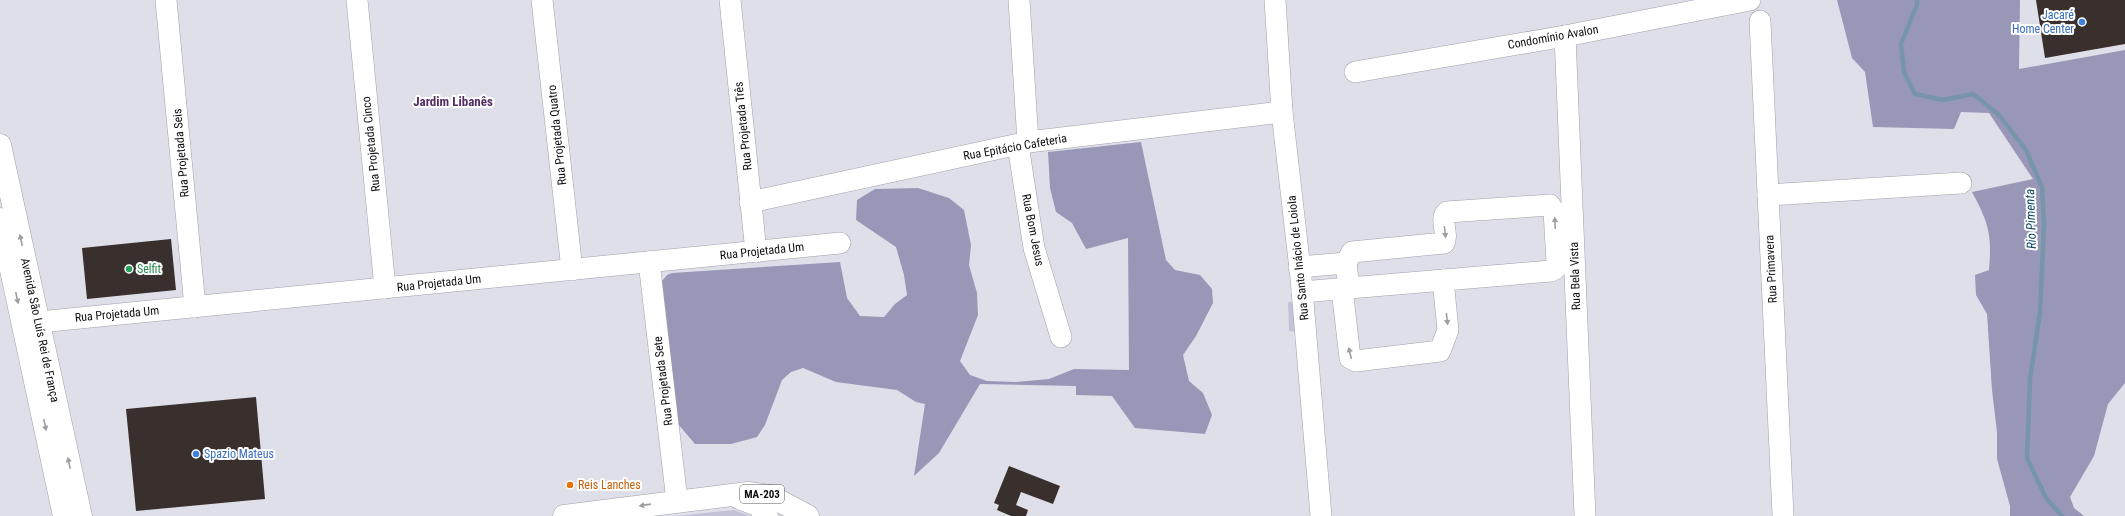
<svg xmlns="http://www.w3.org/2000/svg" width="2125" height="516" font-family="'Roboto Condensed',sans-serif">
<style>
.green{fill:#c3c2d6}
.forest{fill:#9997b7}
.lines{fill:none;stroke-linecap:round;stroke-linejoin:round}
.stream{stroke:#7795aa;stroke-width:4.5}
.building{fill:#392f2c}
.minor-casing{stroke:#a1a0ab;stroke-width:22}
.major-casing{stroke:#a1a0ab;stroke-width:23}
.minor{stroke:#fff;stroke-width:21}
.major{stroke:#fff;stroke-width:22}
.oneway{fill:#9e9ea0}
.shop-dot{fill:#3f7fe0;stroke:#fff;stroke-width:1.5}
.leisure-dot{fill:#2e9e5b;stroke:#fff;stroke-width:1.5}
.food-dot{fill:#e8710a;stroke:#fff;stroke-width:1.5}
.labels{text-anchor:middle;stroke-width:4;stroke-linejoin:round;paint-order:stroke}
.shield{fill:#fff;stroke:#565658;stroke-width:1}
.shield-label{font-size:11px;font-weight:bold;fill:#0d0d11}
.shop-label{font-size:12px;fill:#366cbe;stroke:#fff;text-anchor:end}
.street-label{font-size:12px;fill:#0d0d11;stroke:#fff}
.leisure-label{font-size:12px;fill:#27864d;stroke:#fff;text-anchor:start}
.food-label{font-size:12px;fill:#c56008;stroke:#fff;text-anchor:start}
.neighbourhood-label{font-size:13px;font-weight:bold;fill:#532d64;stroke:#fff}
.water-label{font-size:13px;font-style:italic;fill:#0f4766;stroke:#fff}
</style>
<rect width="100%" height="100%" fill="#dfdfea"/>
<g class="green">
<path d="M1288,302H1297L1300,332L1289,331Z"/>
<path d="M734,510L750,516H676Z"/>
</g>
<g class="forest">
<path d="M1837,0H2020L2019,69L2125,50V383L2108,404L2094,456L2070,497L2074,508L2084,516H2010V506L1997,459V432L1992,390L1987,314L1976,295L1975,275L1989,270C1992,234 1989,224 1972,192L2033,179L1989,113L1961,112L1954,129L1873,127L1865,72L1852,58Z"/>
<path d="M1141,142L1166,260L1175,270L1200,275L1212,289L1213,303L1196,336L1183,355L1189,381L1203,393L1212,415L1205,434L1135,428L1112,396L1076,395V386L980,384L939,453L914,476L925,404L916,402L897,390L836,382L803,368L791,372L782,380L765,425L757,437L731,444H695L678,424L662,281L667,275L672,273L840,262L847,298L860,316L884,317L895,304L907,295L904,275L896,247L856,220L857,200L875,189L918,188L949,198L964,210L971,245L969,265L977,293L978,315L960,361L970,375L987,381L1015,382L1049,379L1074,369L1129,370L1128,238L1086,249L1072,223L1056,212L1050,188L1048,152Z"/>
</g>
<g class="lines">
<path class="stream" d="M1917,0V5L1901,44L1904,72L1915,94L1943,100L1973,94L1999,115L2026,150L2042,187L2044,225L2040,312L2030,379L2027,458L2046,498L2062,516"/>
</g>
<g class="building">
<path d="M2036,0H2125V44L2045,58Z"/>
<path d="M171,239L176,290L87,299L82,248Z"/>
<path d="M256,397L265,499L136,511L126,409Z"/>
<path d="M1009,466L1060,486L1053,504L1021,492L1016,505L1028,510L1026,516H1011L997,510L999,505L994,503Z"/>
</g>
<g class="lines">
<g class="minor-casing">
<g id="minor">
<path d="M166,0L195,307"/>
<path d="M357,0L385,288"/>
<path d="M542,0L572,270"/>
<path d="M730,0L756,252"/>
<path d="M1019,0L1028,142"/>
<path d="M1275,0L1282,112L1301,278L1321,516"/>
<path d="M1760,21L1783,516"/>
<path d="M1565,36L1585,516"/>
<path d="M1355,72L1565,36L1750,0"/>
<path d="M1018,145L1034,248L1061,337"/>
<path d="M1768,195L1961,183"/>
<path d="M750,202L1028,142L1282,112"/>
<path d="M649,262L677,501"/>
<path d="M1346,263L1352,252L1444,243C1449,234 1439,219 1447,212L1550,205L1554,211L1557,262L1555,269L1551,271L1349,288"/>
<path d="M1299,267L1346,263L1349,288L1302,292"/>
<path d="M1342,289L1350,358L1356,361L1440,351L1448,330L1443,280"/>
<path d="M39,322L840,243"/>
</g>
</g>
<g class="major-casing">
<g id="major">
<path d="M0,145L81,516"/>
<path d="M0,219L64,516"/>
<path d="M739,498L757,505L767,516"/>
<path d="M564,516L748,493L770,496L808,516"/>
</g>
</g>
<use href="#minor" class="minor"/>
<use href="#major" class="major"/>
</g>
<defs><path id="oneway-solid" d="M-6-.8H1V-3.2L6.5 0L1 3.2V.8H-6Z"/></defs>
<g class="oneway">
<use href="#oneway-solid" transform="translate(1555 223) rotate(-93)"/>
<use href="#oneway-solid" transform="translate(1445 232) rotate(84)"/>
<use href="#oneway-solid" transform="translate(21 240) rotate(-102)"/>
<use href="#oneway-solid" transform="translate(17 298) rotate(78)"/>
<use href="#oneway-solid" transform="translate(1447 319) rotate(84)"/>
<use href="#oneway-solid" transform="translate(1350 353) rotate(-103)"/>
<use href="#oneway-solid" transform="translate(45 425) rotate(78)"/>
<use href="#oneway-solid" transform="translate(69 463) rotate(-102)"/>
<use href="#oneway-solid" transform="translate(645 505) rotate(172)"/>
</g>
<g class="shop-dot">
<circle cx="2082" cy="22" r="4"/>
<circle cx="196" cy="454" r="4"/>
</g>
<circle class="leisure-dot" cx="129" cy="269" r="4"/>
<circle class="food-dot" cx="570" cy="485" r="4"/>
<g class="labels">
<rect class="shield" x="740" y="485" width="44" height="18" rx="3"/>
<g class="shield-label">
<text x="762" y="498">MA-203</text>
</g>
<g class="shop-label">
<text x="2074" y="19">Jacaré<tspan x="2074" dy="14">Home Center</tspan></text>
<text x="204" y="458" text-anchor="start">Spazio Mateus</text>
</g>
<g class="street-label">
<text transform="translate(1553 37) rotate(-10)" y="4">Condomínio Avalon</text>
<text transform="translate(743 126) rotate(-96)" y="4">Rua Projetada Três</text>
<text transform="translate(557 135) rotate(-96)" y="4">Rua Projetada Quatro</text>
<text transform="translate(371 144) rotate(-96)" y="4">Rua Projetada Cinco</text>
<text transform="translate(1015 147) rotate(-10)" y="4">Rua Epitácio Cafeteria</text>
<text transform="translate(181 153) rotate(-95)" y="4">Rua Projetada Seis</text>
<text transform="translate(1033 230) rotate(79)" y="4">Rua Bom Jesus</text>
<text transform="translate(762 251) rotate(-6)" y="4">Rua Projetada Um</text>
<text transform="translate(1298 258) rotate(-96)" y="4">Rua Santo Inácio de Loiola</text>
<text transform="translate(1771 269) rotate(-93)" y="4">Rua Primavera</text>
<text transform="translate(1575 276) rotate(-92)" y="4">Rua Bela Vista</text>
<text transform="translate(439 283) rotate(-6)" y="4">Rua Projetada Um</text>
<text transform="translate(117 314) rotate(-5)" y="4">Rua Projetada Um</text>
<text transform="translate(40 330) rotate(78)" y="4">Avenida São Luís Rei de França</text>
<text transform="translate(663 381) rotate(-97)" y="4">Rua Projetada Sete</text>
</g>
<g class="leisure-label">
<text x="137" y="273">Selfit</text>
</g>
<g class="food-label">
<text x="578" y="489">Reis Lanches</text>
</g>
<g class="neighbourhood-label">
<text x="453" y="106">Jardim Libanês</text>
</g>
<g class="water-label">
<text transform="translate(2030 219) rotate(-92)" y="5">Rio Pimenta</text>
</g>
</g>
</svg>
